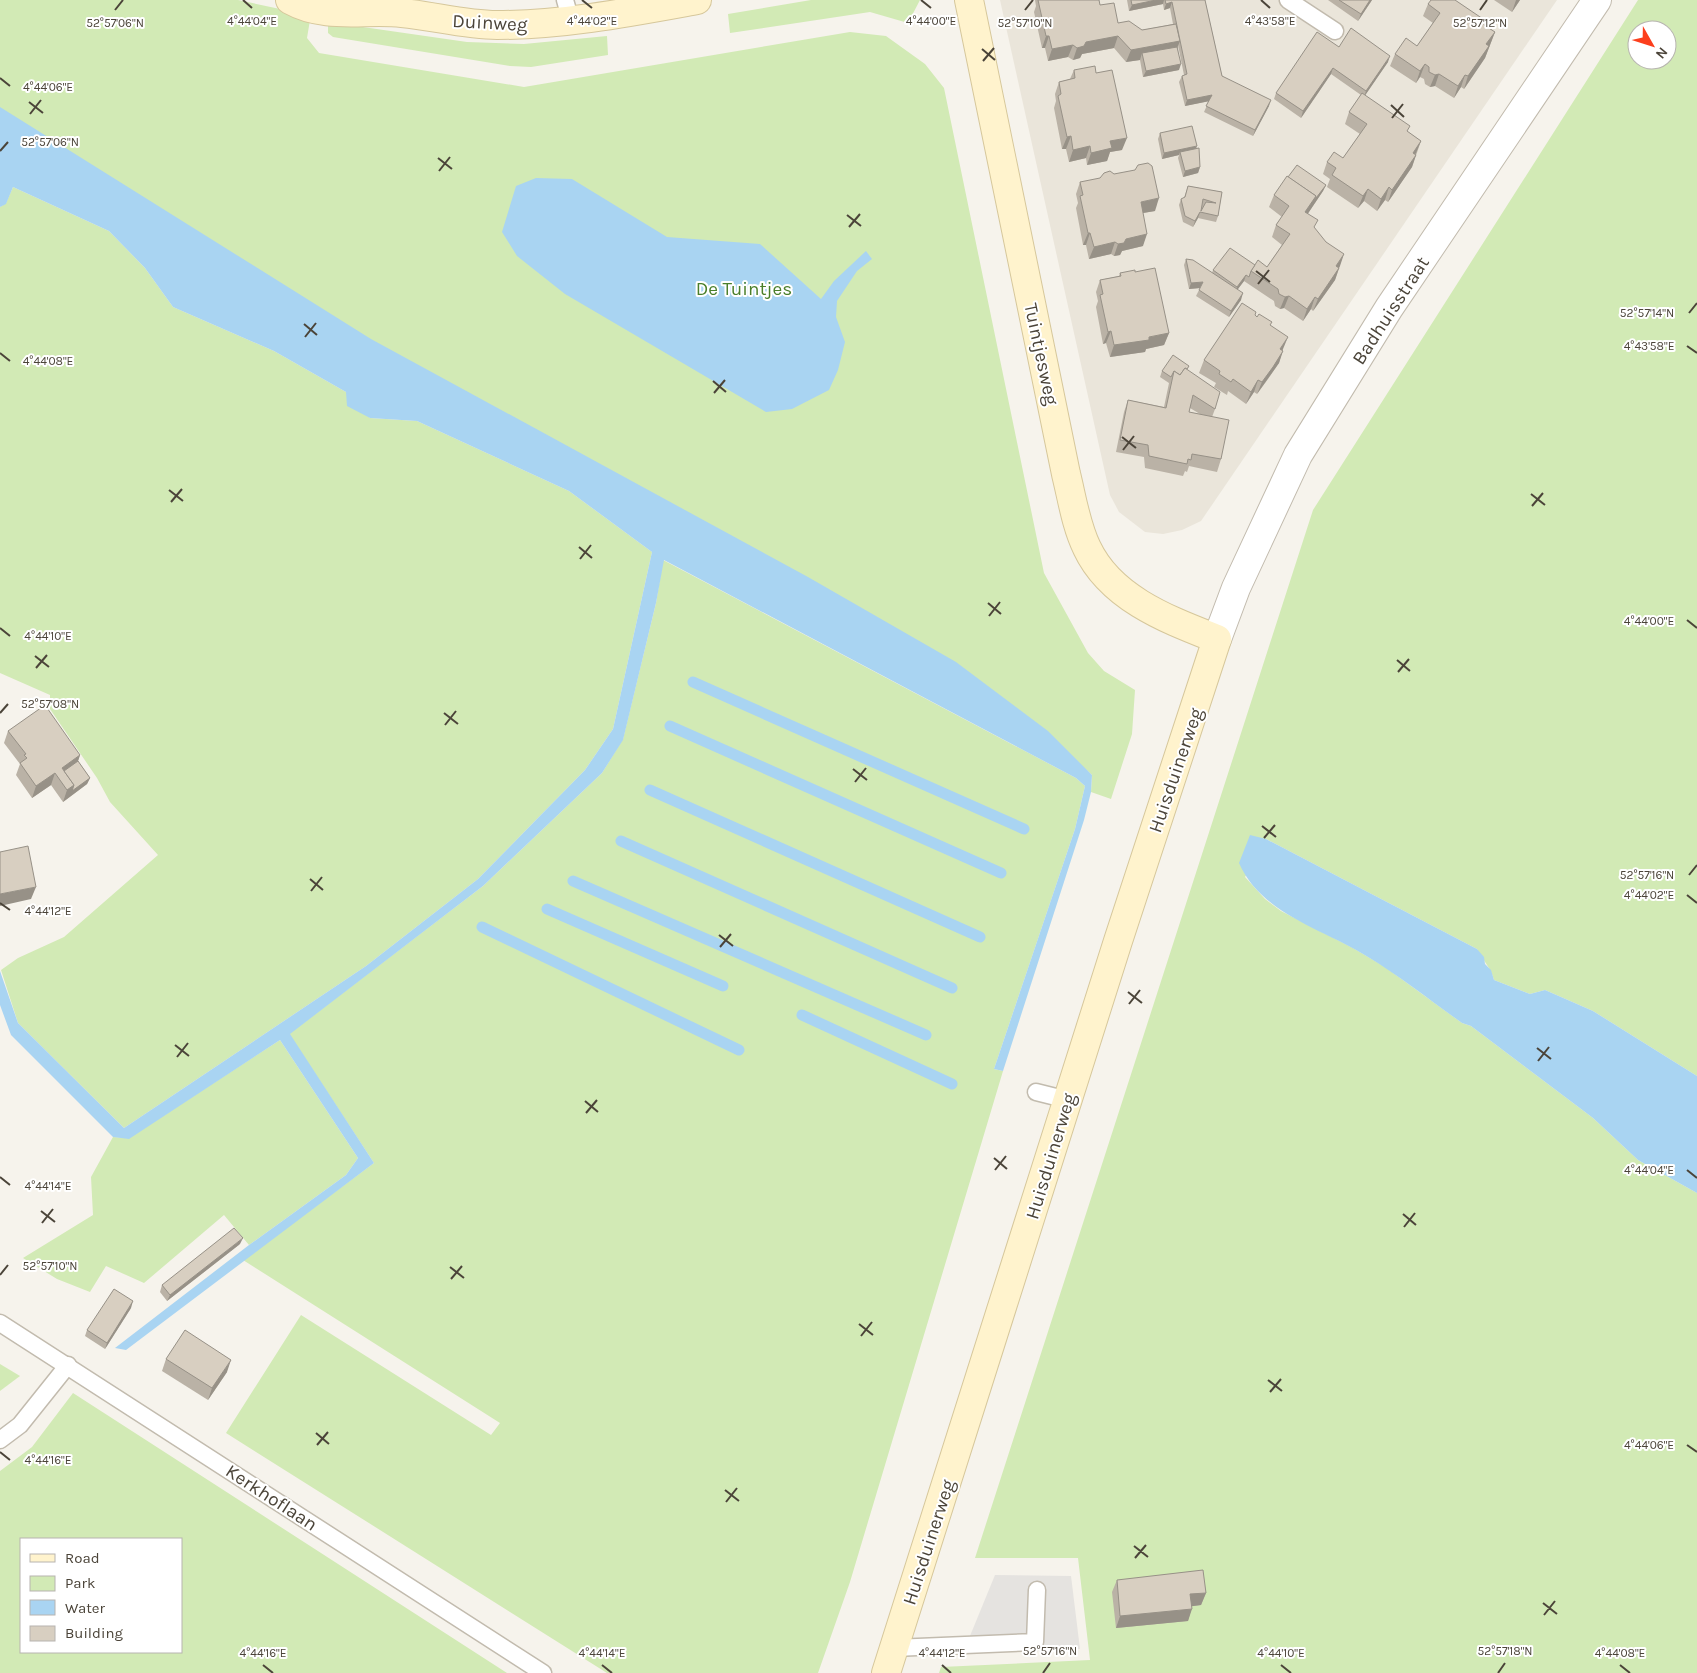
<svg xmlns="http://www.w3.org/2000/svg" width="1697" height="1673" font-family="Karla,sans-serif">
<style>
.residential{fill:#eae5da}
.green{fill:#d2eab5;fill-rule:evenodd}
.parking{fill:#e5e3e0}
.water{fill:#a9d4f2}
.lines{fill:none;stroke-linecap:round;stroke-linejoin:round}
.stream{stroke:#a9d4f2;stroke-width:11}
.lane-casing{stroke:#c2bbae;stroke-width:19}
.street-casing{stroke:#c2bbae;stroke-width:30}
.secondary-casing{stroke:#d6c79b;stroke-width:30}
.lane{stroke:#fff;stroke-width:16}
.street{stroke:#fff;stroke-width:28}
.secondary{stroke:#fff3cd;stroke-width:28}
.wall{fill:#bab2a6;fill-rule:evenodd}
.shaded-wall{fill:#979187}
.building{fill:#d8cfc1;stroke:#979187;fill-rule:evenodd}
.ticks{fill:none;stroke:#4b4439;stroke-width:2}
.labels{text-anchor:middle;stroke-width:4;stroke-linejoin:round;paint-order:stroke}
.street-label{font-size:19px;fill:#4b4439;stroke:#fff}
.park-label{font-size:19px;fill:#4a7f2a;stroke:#fff}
.ticks-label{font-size:12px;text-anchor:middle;fill:#4b4439;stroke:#fff;stroke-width:4;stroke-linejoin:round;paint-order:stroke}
</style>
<rect width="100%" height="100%" fill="#f6f3ec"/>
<path class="residential" d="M1000,0H1557L1201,521L1182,530L1163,534L1145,532L1119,512L1110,495Z"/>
<g class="green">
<path d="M0,0H238L280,9L310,20L307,38L319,53L524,87L850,32L886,36L925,64L944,88L1044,573L1088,653L1104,671L1135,690L1132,734L1111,799L1091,792L1092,775L1072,757L679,521L0,122Z"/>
<path d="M811,0H920L908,23L870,12L730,33L728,14Z"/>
<path d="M1638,0H1697V1076L1593,1011L1545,990L1530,994L1494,980C1491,968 1482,959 1477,949L1266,839L1245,877L1265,899L1281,911L1353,948L1385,967L1462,1023L1471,1026L1593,1118L1638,1160L1697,1193V1673H939L941,1667L1090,1660L1078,1558H975L1313,510ZM1637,30H1667V60H1637Z"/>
<path d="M328,22L467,42L524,44L607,36L608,55L531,67L510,66L333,37L328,33Z"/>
<path d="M13,187L109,231L145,268L173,307L274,351L346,392L370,418L417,421L569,491L652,552L613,729L585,770L478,879L366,966L124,1128L18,1023L1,970L18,958L64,937L158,855L110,802L97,778L50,709V695L0,673V207L6,203Z"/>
<path d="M663,560L1076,778L1085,786L1075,829L994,1069L1003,1071L850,1582L818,1673H607L226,1433L301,1315L491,1435L500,1423L243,1260L374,1163L289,1034L483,886L602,773L623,739L656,603Z"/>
<path d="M280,1040L358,1158L346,1175L249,1245L224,1215L144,1283L106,1266L90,1292L57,1279L23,1258L93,1215L91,1177L113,1137L129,1138Z"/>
<path d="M0,1364L20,1376L0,1391Z"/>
<path d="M73,1393L507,1673H0V1471L32,1447ZM21,1539H181V1652H21Z"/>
</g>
<path class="parking" d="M995,1575L1071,1576L1080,1649L963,1653Z"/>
<g class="water">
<path d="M0,107L371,339L808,577L956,662L1048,731L1092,775L1091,792L1084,820L1003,1071L994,1069L1075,829L1085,786L1076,778L664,560L656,603L623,740L602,773L483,886L290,1034L374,1163L126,1350L115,1348L249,1245L346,1175L358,1158L280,1040L129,1139L113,1137L11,1035L0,1005V971L18,1023L124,1128L366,966L478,879L585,770L613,729L652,552L569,491L417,421L370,418L347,406L346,392L274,351L173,307L145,268L109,231L13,187L6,204L0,207Z"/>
<path d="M536,178L572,179L667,237L760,244L821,299L834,281L866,251L872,259L857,271L837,301L836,317L845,342L838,370L829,390L792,409L766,412L565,294L517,256L502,232L516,186Z"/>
<path d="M1250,835L1266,839L1477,949L1484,957L1485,964L1491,970L1494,980L1530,994L1545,990L1593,1011L1697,1076V1193L1638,1160L1593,1118L1471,1026L1462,1023C1431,1001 1401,977 1368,957C1324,929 1262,915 1239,863Z"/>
</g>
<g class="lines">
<g class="stream">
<path d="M693,682L1024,829"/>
<path d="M670,726L1001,873"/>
<path d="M650,790L980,937"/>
<path d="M621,841L952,988"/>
<path d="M573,881L926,1035"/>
<path d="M547,909L723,986"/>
<path d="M482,927L739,1050"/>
<path d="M802,1015L952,1084"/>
</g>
<g class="lane-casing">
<g id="lane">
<path d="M565,0L571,21"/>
<path d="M1288,0L1335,31"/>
<path d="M1036,1092L1068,1100"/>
<path d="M0,1323L543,1673"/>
<path d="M0,1440L20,1425L68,1365"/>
<path d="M894,1648L1035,1642L1037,1590"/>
</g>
</g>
<g class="street-casing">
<path id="street" d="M1217,639L1236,588L1298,455L1389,308L1597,0"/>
</g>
<g class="secondary-casing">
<g id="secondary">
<path d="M290,0C326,20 364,9 402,13C434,16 465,25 497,25C564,25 631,12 697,0"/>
<path d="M886,1673L1118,941L1217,639C1169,620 1111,599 1087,548C1076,526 1072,498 1066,474L969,0"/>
</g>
</g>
<use href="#lane" class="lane"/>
<use href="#street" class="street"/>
<use href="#secondary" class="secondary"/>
</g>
<g class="wall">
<path d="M1035,0H1099L1100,5L1118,23L1142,30L1173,24L1170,8L1164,10L1163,4L1129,11L1127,0H1205L1222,76L1269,106L1253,136L1204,112L1209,101L1185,106L1179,82L1182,76L1184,75L1178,45L1179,70L1143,77L1140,60L1126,62L1114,48L1082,54L1080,58L1073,60L1068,57L1048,61L1045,48H1042L1034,12L1036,6Z"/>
<path d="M1328,0H1372L1358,21Z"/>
<path d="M1494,0H1520L1512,12Z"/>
<path d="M1428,4L1484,25L1495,32L1485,58L1464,89L1461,87L1454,98L1435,86L1430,87L1425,84L1424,79L1420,77L1416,83L1390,66L1395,54L1417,46L1433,23L1423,16Z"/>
<path d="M1339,47L1388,62L1365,95L1408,132L1421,141L1412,167L1388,202L1385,200L1377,211L1364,201L1358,208L1327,187L1330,179L1323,174L1327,162L1343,158L1360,134L1345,124L1349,112L1361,95L1331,74L1301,118L1274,99L1276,93Z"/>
<path d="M1074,70L1096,73L1122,150L1110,152L1107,161L1087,165L1086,158L1069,162L1066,149H1062L1054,108L1056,101L1055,94L1059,82L1070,79Z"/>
<path d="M1160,133L1196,148L1200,167L1198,173L1183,177L1178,158L1179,155L1162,159L1158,139Z"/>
<path d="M1288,177L1326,185L1323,191L1308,213L1315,229L1340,266L1335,280L1313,311L1311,309L1303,321L1284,308L1280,309L1275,306L1274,301L1244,281L1237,290L1241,300L1229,317L1196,296L1200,288L1189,289L1184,265L1186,259L1212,273L1213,270L1255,265L1267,267L1282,245L1272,237L1276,225L1282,217L1269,207L1274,195Z"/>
<path d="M1080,182L1155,211L1143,213V246L1122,251L1120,255L1114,256L1111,254L1089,259L1086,245H1083L1076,208L1078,203L1076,194Z"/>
<path d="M1188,186L1222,192L1218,216L1216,222L1198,218L1193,227L1183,222L1179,205L1181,199L1184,198Z"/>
<path d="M1135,272L1169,333L1164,345L1146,349L1145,352L1110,357L1106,343L1103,344L1096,307L1098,301L1096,292L1100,280L1119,276L1120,273Z"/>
<path d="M1255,315L1270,325L1283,349L1279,363L1268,379L1257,394L1254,392L1246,404L1228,391L1227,395L1214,387L1216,383L1199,373L1204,360Z"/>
<path d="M1189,366L1187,370L1215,409L1212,417L1221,459L1217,472L1189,466L1187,472L1185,471L1183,476L1145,468L1144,457L1116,452L1124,412L1128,400L1164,407L1169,383L1160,377L1162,371ZM1190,408L1200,414L1189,412Z"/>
<path d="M8,731L80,755L78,761L90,778L87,784L63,802L51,785L32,798L16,775L20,764L4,743Z"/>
<path d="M240,1244L167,1301L160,1292L162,1285Z"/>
<path d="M131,1308L105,1349L85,1336L87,1330Z"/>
<path d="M166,1359L227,1372L208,1400L162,1371Z"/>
<path d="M1117,1580L1206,1593L1201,1605L1192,1606L1188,1621L1116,1628L1112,1592Z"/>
</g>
<g class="shaded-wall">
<path d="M1156,0H1164L1163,4L1129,11L1132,5Z"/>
<path d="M1370,0H1372L1358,21L1361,14Z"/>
<path d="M1516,0H1520L1512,12Z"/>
<path d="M1172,2L1170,8L1164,10L1166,4Z"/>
<path d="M1495,32L1485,58L1464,89L1468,76L1486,44Z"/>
<path d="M1046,36H1049L1045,48H1042Z"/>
<path d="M1118,36L1114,48L1082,54L1080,58L1073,60L1077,48L1086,42Z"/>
<path d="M1180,41L1175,53H1142L1140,60L1126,62L1131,50Z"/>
<path d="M1073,45L1068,57L1048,61L1052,49Z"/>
<path d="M1390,56L1388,62L1364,97L1366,91Z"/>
<path d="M1181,64L1179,70L1143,77L1146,71Z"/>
<path d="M1425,64L1420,77L1416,83L1420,71Z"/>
<path d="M1333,68L1331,74L1301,118L1303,111Z"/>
<path d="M1439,74L1435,86L1430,87L1435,75Z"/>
<path d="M1465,75L1461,87L1454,98L1458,86Z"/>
<path d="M1212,95L1210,101L1185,106L1187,100Z"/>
<path d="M1271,100L1269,106L1253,136L1255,130Z"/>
<path d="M1071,136L1066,149H1062L1067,137Z"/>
<path d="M1127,138L1122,150L1110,152L1107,161L1087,165L1091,153L1110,141Z"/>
<path d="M1421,141L1416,153L1408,165L1413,153Z"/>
<path d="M1090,146L1086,158L1069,162L1073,150Z"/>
<path d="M1197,146L1195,152H1180L1179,155L1162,159L1164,153Z"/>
<path d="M1416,155L1412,167L1388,202L1392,190Z"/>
<path d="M1200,167L1198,173L1183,177L1185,171Z"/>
<path d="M1326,185L1323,191L1301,224L1305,212L1316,196Z"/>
<path d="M1389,187L1385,200L1377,211L1381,199Z"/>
<path d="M1368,189L1364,201L1358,208L1363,196Z"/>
<path d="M1159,198L1155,211L1137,214L1141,202Z"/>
<path d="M1200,212L1198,218L1193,227L1195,221Z"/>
<path d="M1088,233H1090L1086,245H1083Z"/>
<path d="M1147,234L1143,246L1122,251L1120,255L1114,256L1118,244L1126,239Z"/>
<path d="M1115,242L1111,254L1089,259L1094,247Z"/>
<path d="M1344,254L1340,266L1332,278L1336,266Z"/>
<path d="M1339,268L1335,280L1313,311L1318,299Z"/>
<path d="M1246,275L1244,281L1235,293L1237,287Z"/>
<path d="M1203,282L1200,288L1189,289L1191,283Z"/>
<path d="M1243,293L1241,300L1229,317L1231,311Z"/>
<path d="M1289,296L1284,308L1280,309L1285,297Z"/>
<path d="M1315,297L1311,309L1303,321L1307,309Z"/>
<path d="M1111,331L1106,343L1103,344L1108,332Z"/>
<path d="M1169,333L1164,345L1146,349L1145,352L1110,357L1114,345Z"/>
<path d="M1288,337L1283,349L1275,361L1280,349Z"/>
<path d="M1283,351L1279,363L1257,394L1262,382Z"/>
<path d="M1258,380L1254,392L1246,404L1251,392Z"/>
<path d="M80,755L76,767L62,777V768Z"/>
<path d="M55,773L51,785L32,798L36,786Z"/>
<path d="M90,778L87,784L63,802L67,790L74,785Z"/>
<path d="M36,887L31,899L0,906V894Z"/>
<path d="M243,1238L240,1244L167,1301L170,1295Z"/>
<path d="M133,1301L131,1308L105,1349L107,1343Z"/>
<path d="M231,1360L227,1372L208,1400L212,1388Z"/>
<path d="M1206,1593L1201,1605L1186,1607L1190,1594Z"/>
<path d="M1192,1609L1188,1621L1116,1628L1120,1616Z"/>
</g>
<g class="building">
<path d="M1038,0H1099L1100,5L1114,3L1118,23L1129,21L1142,30L1176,24L1180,41L1131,50L1118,36L1086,42L1084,46L1077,48L1073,45L1052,49L1049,36H1046Z"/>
<path d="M1131,0H1156L1132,5Z"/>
<path d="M1165,0H1205L1222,76L1271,100L1255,130L1206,106L1212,95L1187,100L1182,76L1187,74L1172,2L1166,4Z"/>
<path d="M1339,0H1370L1361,14Z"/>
<path d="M1431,0H1455L1486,21L1484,25L1495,32L1486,44L1489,46L1468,76L1465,75L1458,86L1439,74L1435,75L1429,72V67L1425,64L1420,71L1395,54L1406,38L1417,46L1440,13L1428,4Z"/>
<path d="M1351,28L1390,56L1366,91L1333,68L1303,111L1276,93L1317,32L1339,47Z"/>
<path d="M1177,47L1181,64L1146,71L1142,53Z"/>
<path d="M1095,66L1096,73L1112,70L1127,138L1110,141L1112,148L1091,153L1090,146L1073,150L1071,136L1067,137L1058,96L1061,94L1059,82L1075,78L1074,70Z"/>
<path d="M1362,93L1410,126L1407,131L1421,141L1413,153L1416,155L1392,190L1389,187L1381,199L1368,189L1363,196L1332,175L1336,168L1327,162L1334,152L1343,158L1367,124L1349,112Z"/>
<path d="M1192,126L1197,146L1164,153L1160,133Z"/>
<path d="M1199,148L1200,167L1185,171L1180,152Z"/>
<path d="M1148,163L1152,166L1159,198L1141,202L1147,234L1126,239L1124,243L1118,244L1115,242L1094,247L1090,233H1088L1080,196L1083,195L1080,182L1100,178L1104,173L1110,171L1114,174L1135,170L1138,165Z"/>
<path d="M1297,165L1326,185L1313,202L1316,196L1288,177Z"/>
<path d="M1287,176L1316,196L1305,212L1318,220L1314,227L1326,242L1344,254L1336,266L1339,268L1318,299L1315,297L1307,309L1289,296L1285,297L1279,294L1278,289L1251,271L1258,260L1267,267L1290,234L1276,225L1289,206L1274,195Z"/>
<path d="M1188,186L1222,192L1218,216L1200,212L1195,221L1185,216L1181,199L1185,197ZM1203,199L1216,203L1206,202L1201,211Z"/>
<path d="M1230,248L1255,265L1251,271L1249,277L1246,275L1237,287L1213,270Z"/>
<path d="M1186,259L1193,260L1243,293L1231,311L1199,290L1203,282L1191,283Z"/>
<path d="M1155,268L1169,333L1149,337V340L1114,345L1111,331L1108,332L1100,295L1103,294L1100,280L1121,276L1120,273L1135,270V272Z"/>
<path d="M1242,303L1256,312L1255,315L1257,317L1259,314L1272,322L1270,325L1288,337L1280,349L1283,351L1273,367L1262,382L1258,380L1251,392L1233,379L1231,382L1219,374L1220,371L1204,360Z"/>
<path d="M1173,355L1189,366L1187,369L1185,368L1180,375L1174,371L1171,377L1162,371Z"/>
<path d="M1185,368L1220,392L1215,409L1193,395L1189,412L1229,420L1221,459L1192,454L1191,460L1188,459L1187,464L1149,456L1148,445L1120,440L1128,400L1166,408L1174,371L1180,375Z"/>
<path d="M45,705L80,755L62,768L74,785L67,790L55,773L36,786L20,763L27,758L24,755L26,754L8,731Z"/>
<path d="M78,761L90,778L72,791L74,785L64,771Z"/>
<path d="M28,846L36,887L0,894V852Z"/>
<path d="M234,1228L243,1238L170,1295L162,1285Z"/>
<path d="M114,1289L133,1301L107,1343L87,1330Z"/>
<path d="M185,1330L231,1360L212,1388L166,1359Z"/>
<path d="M1203,1570L1206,1593L1190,1594L1192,1609L1120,1616L1117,1580Z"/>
</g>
<path class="ticks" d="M243,0L252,8M582,0L592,8M921,0L931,8M1261,0L1270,8M115,10L123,0M1025,10L1033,0M1480,10L1487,0M982,49L995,60M983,61L994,48M0,78L10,86M29,102L43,113M1391,105L1404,117M30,114L41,100M1392,118L1403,104M0,151L8,142M438,158L452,169M439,171L450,157M847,215L861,226M849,227L860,214M1256,271L1270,282M1258,284L1269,270M1689,313L1697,303M304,324L317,335M305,337L316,323M1687,346L1697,353M0,353L10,361M713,381L726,392M714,393L725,380M1122,437L1136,448M1123,450L1134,436M169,490L183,501M1531,494L1545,505M171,502L182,489M1532,506L1543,493M579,547L592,558M580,559L591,545M988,603L1001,614M989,616L1000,602M1687,620L1697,628M0,628L10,636M35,656L49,667M1397,660L1410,671M36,668L47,655M1398,672L1409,659M0,713L8,704M444,713L458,724M445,725L456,711M853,769L867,780M855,782L866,768M1262,826L1276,837M1264,838L1275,825M1689,875L1697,865M310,879L323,890M311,891L322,877M1687,895L1697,903M0,903L10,910M719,935L733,946M720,947L731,934M1128,992L1142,1003M1129,1004L1140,990M175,1045L189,1056M1537,1048L1551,1059M177,1057L188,1043M1538,1061L1549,1047M585,1101L598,1112M586,1113L597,1100M994,1158L1007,1169M995,1170L1006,1156M1687,1170L1697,1178M0,1177L10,1185M41,1211L55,1222M1403,1214L1416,1225M42,1223L53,1209M1404,1227L1415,1213M450,1267L464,1278M0,1275L8,1265M451,1279L462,1266M859,1324L873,1335M861,1336L872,1322M1268,1380L1282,1391M1270,1392L1281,1379M316,1433L329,1444M317,1445L328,1432M1687,1445L1697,1452M0,1452L10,1460M725,1490L739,1501M726,1502L737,1488M1134,1546L1148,1557M1135,1558L1146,1545M1543,1603L1557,1614M1544,1615L1555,1601M263,1665L273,1673M602,1665L612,1673M942,1665L951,1673M1281,1665L1291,1673M1620,1665L1630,1673M1043,1673L1050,1663M1498,1673L1505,1663"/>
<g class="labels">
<g class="street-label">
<text transform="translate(490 22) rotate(3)" y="7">Duinweg</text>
<text transform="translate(1390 310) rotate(-57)" y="7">Badhuisstraat</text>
<text transform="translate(1042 354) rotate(78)" y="7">Tuintjesweg</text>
<text transform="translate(1175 770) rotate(-71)" y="7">Huisduinerweg</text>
<text transform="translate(1050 1156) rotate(-73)" y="7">Huisduinerweg</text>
<text transform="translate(272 1497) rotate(33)" y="7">Kerkhoflaan</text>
<text transform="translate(928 1542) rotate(-72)" y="7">Huisduinerweg</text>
</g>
<g class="park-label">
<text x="744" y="295">De Tuintjes</text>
</g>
</g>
<g class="ticks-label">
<text x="252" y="25">4°44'04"E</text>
<text x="592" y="25">4°44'02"E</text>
<text x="931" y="25">4°44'00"E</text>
<text x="1270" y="25">4°43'58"E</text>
<text x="115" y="27">52°57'06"N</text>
<text x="1025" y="27">52°57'10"N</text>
<text x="1480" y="27">52°57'12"N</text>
<text x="48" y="91">4°44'06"E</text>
<text x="50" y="146">52°57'06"N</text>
<text x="1647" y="317">52°57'14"N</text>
<text x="1649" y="350">4°43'58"E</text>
<text x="48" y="365">4°44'08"E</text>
<text x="1649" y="625">4°44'00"E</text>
<text x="48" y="640">4°44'10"E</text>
<text x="50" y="708">52°57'08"N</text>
<text x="1647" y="879">52°57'16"N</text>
<text x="1649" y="899">4°44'02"E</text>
<text x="48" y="915">4°44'12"E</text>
<text x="1649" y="1174">4°44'04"E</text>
<text x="48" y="1190">4°44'14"E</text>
<text x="50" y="1270">52°57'10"N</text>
<text x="1649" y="1449">4°44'06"E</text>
<text x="48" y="1464">4°44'16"E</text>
<text x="1050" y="1655">52°57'16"N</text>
<text x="1505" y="1655">52°57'18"N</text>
<text x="263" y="1657">4°44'16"E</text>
<text x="602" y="1657">4°44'14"E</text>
<text x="942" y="1657">4°44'12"E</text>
<text x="1281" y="1657">4°44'10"E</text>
<text x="1620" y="1657">4°44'08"E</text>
</g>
<rect x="20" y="1538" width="162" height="115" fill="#ffffff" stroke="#b7b4b0"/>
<rect x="30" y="1554" width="25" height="8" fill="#fff3cd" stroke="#b7b4b0"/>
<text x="65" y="1563" font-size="15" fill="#4b4439">Road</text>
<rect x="30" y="1576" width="25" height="15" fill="#d2eab5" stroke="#b7b4b0"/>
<text x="65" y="1588" font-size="15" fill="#4b4439">Park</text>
<rect x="30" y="1600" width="25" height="15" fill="#a9d4f2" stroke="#b7b4b0"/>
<text x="65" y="1613" font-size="15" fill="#4b4439">Water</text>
<rect x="30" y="1626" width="25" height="15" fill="#d8cfc1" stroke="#b7b4b0"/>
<text x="65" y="1638" font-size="15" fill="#4b4439">Building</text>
<g transform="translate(1652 45) rotate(129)"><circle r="24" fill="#ffffff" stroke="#b7b4b0"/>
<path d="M0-4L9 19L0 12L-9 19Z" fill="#fc3f1d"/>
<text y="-8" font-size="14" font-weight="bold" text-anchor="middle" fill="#4b4439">N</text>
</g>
</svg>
